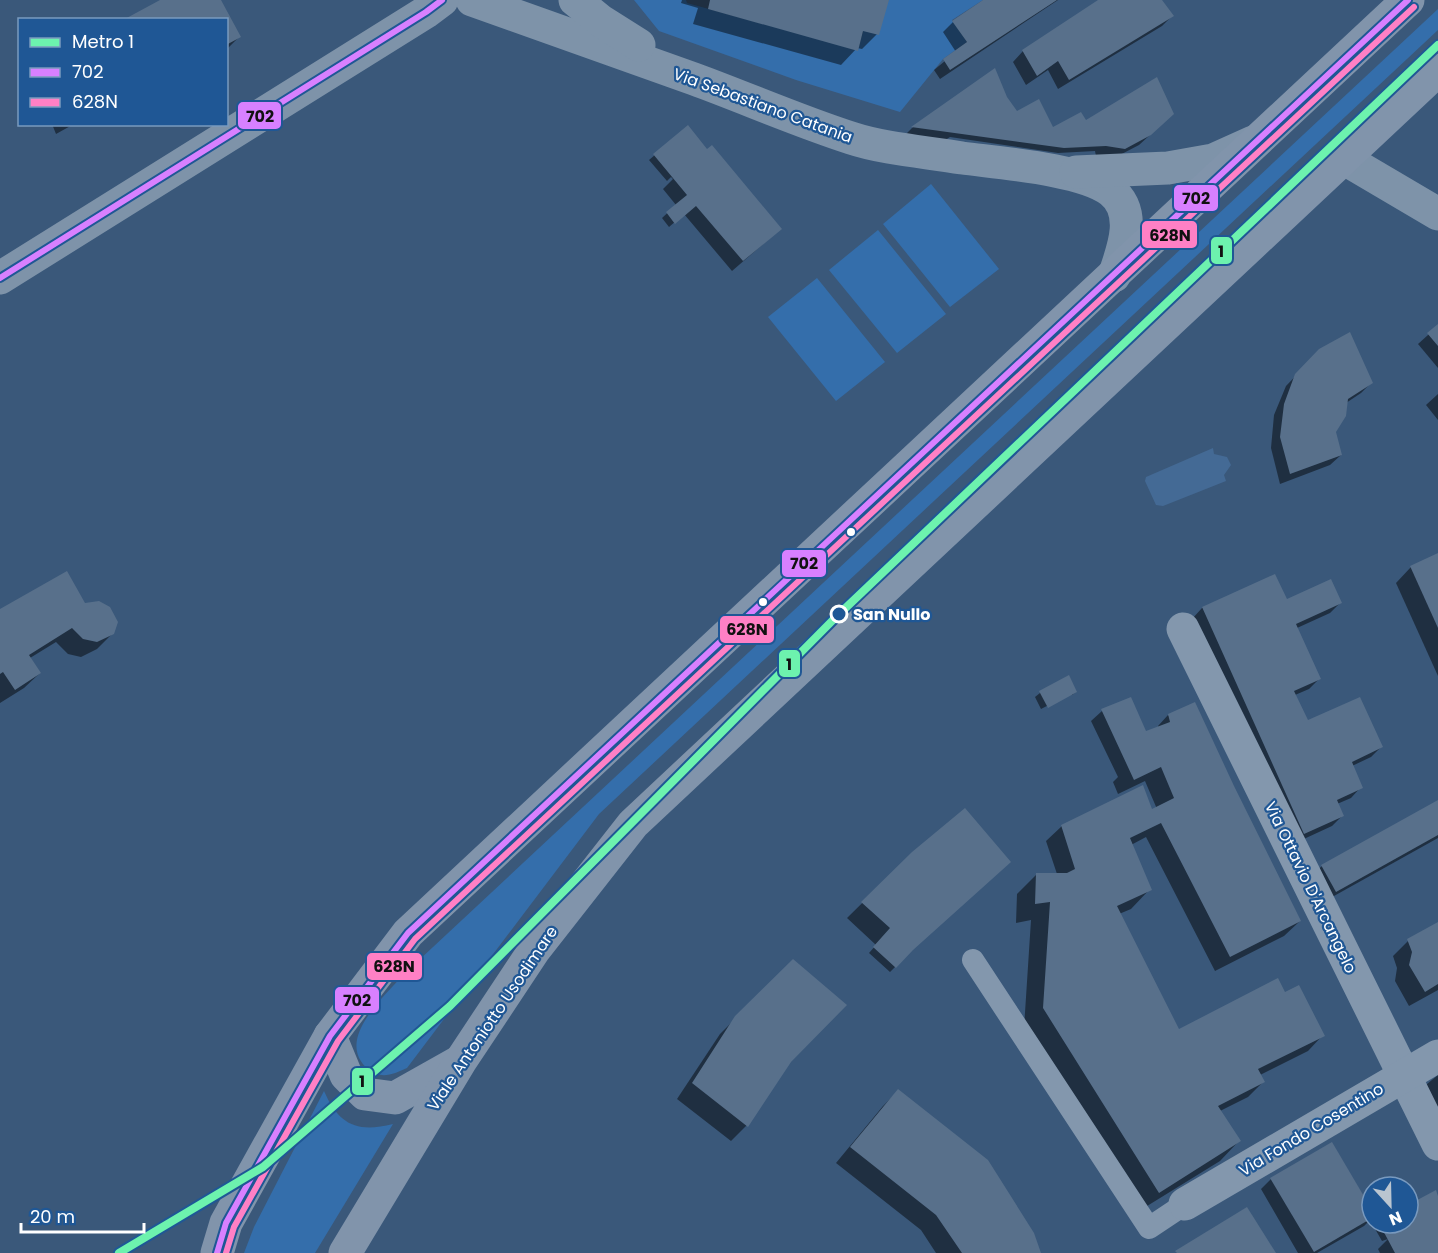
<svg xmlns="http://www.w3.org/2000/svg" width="1438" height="1253" font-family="Poppins,sans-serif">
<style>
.green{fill:#346eab}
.water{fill:#446a95}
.shadow{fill:#0007}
.building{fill:#58708b}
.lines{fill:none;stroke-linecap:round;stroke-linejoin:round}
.service{stroke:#8397ad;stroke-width:22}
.minor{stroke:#8397ad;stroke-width:33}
.secondary{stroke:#7e93a9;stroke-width:33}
.primary{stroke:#8194ab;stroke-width:33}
.bus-1-casing{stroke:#1f5795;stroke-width:10}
.bus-2-casing{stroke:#1f5795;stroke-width:10}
.bus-1{stroke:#d880ff;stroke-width:6}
.bus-2{stroke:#ff80c5;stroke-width:6}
.metro-1-casing{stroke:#1f5795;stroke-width:12}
.metro-1{stroke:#6df2ae;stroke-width:8}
.bus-dot{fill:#fff;stroke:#1f5795;stroke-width:2}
.stop-dot{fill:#1f5795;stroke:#fff;stroke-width:3}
.labels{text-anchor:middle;stroke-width:4.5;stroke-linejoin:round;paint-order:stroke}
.street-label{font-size:16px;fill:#fff;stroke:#1f5795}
.stop-label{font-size:16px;font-weight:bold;fill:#fff;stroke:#1f5795;text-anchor:start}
.line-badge{stroke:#1f5795;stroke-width:2}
.pale-badge-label{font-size:16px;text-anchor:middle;font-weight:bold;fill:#111}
</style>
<rect width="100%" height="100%" fill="#3a587a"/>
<g class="green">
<path d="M634,0H686L687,3L858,50L863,31L889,0H983L952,20L967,42L943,59L900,112L796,80L659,31Z"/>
<path d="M1438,9V30L599,814L407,1068C394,1074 381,1080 368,1069C334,1040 384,997 403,975Z"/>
<path d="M931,184L999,269L950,307L883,224Z"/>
<path d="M878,230L946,314L897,353L829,270Z"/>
<path d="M817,278L885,362L836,401L768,317Z"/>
<path d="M324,1091C339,1125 357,1133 393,1124L315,1253H244L254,1227Z"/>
</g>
<path class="water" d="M1213,448L1214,454L1227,457L1231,465L1224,475L1226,481L1163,506L1156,505L1145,481L1146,477Z"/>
<g class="shadow">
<path d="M163,0H219L239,37L226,50V20Z"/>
<path d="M682,0H887L877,34L862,49L857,48L841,65L693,24L698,8L681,3Z"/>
<path d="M986,0H1058L940,79L934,70L956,52L943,32L953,22Z"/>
<path d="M1101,0H1160L1172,16L1162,26L1058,89L1048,70L1026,85L1013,62L1023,51Z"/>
<path d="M994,70L1006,97L1017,113L1052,129L1085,123L1162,124L1139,145L1114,158L1096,156L1095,151L1058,153L950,137L942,142L903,137L912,128Z"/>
<path d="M52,124H74L56,134Z"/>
<path d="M688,127L769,239L732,271L684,214L669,227L662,218L676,205L663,189L673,179L671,177L667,181L649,160Z"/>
<path d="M1438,326V368L1418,344Z"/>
<path d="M1309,362L1371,383L1361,393L1346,403L1334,432L1341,455L1330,465L1280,484L1271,448L1274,415L1286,386Z"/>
<path d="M1438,394V420L1426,405Z"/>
<path d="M1438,555V676L1396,583L1411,567Z"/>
<path d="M1274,576L1286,601L1340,603L1330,613L1297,628L1319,679L1309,689L1295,695L1307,722L1381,747L1371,757L1352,766L1361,787L1351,798L1337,804L1342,816L1332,826L1293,844L1192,619L1202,608Z"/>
<path d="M84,604L113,633L97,649L81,657L68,654L56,642L30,658L40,673L24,688L0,703V611Z"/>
<path d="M1068,677L1076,692L1072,695V693L1041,709L1035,697L1040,693Z"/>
<path d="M1130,699L1145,733L1159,728L1158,726L1168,715L1232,787L1300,921L1284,936L1215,971L1146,837L1131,845L1150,889L1131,909L1119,914L1178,1031L1284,994L1323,1035L1308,1051L1260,1075L1263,1082L1248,1097L1220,1111L1239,1141L1220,1161L1139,1211L1024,1028L1031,920L1016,923L1017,894L1037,874H1057L1046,841L1062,826L1151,811L1157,809L1145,781L1118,794L1113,782L1118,777L1091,721L1102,711Z"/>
<path d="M1438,802V838L1325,901L1311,876L1322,866Z"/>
<path d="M913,853L904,958L890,972L869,953L876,945L847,918Z"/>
<path d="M1438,924V990L1409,1006L1395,981L1397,968L1393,956L1408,941Z"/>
<path d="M793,961L789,1061L746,1126L731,1141L677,1099L720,1034Z"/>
<path d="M1438,1075V1120L1421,1089Z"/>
<path d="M898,1091L1040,1253H936L921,1230L836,1163L883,1106Z"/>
<path d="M1271,1179L1372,1213V1223H1408V1207L1438,1200V1253H1380L1378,1249L1388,1239L1382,1241L1370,1220L1364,1226L1317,1253H1298L1261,1189Z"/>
</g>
<g class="building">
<path d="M160,0H221L241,37L226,45V20H123Z"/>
<path d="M710,0H889L879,35L863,31L858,51L708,9Z"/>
<path d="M983,0H1057L950,70L943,59L967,42L952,21Z"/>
<path d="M1098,0H1162L1174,16L1069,80L1058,61L1037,76L1022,50Z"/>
<path d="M995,68L1007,97L1017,111L1039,99L1053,127L1081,112L1086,120L1157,77L1174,114L1151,135L1125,149L1106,146L1064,148L911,127Z"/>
<path d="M688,125L707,149L712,145L782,229L743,261L696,206L675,224L666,212L687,195L653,154Z"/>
<path d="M1438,324V346L1427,333Z"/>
<path d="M1350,332L1373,383L1348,399L1346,416L1336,432L1342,455L1290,474L1280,437L1284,404L1295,374L1319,349Z"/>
<path d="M1438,553V628L1410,566Z"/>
<path d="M67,571L85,603L99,601L110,607L118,622L114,634L97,642L83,639L72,628L29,655L41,673L15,690L3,672L0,674V609Z"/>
<path d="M1275,574L1287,599L1331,579L1342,603L1296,624L1321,679L1294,691L1308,720L1360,697L1383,747L1352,762L1363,788L1337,800L1344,816L1304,834L1202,607Z"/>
<path d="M1069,675L1077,692L1048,708L1039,691Z"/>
<path d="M1131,697L1146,731L1170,722L1168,714L1195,702L1234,786L1301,921L1230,957L1161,823L1130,838L1152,890L1117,906L1179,1029L1278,978L1285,992L1299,985L1325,1036L1258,1069L1265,1082L1218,1106L1241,1141L1159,1193L1043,1008L1050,902L1035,904L1036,873H1067L1075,869L1061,825L1143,785L1152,809L1174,798L1161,767L1134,780L1101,709Z"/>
<path d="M1438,800V835L1336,892L1321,865Z"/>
<path d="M965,808L1011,862L913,950L896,968L873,947L890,928L861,902L912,852Z"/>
<path d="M1438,922V984L1425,992L1409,965L1412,952L1407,939Z"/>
<path d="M793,959L847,1005L791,1062L748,1127L692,1083L735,1016Z"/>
<path d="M898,1089L988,1160L1034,1233L1041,1253H962L936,1215L850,1147Z"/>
<path d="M1332,1142L1372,1210V1218L1314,1252L1270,1178Z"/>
<path d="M1436,1190L1438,1196V1253H1395L1379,1223H1408V1205Z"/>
<path d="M1247,1207L1276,1253H1177L1175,1251Z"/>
</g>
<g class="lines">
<path class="service" d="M973,960L1149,1228L1185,1204"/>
<g class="minor">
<path d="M1183,629L1438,1144"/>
<path d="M1185,1204L1438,1056"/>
</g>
<g class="secondary">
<path d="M472,0C546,26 620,52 694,79C746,98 798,121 851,138C884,149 927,152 962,158C999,163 1083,169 1111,191C1138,212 1123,250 1114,276"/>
<path d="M575,0L601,21L639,45"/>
<path d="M1343,158L1438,214"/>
<path d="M1076,172L1168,168L1213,160L1253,142"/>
<path d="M0,278L426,12L442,0"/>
</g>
<g class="primary">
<path d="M330,1036L346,1075L365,1094L395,1098L459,1062"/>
<path d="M217,1253L226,1223L330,1036L408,933C742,623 1074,310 1408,0"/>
<path d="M345,1253L460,1062L535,949L633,824L1438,70"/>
</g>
<g class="bus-1-casing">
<g id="bus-1">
<path d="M0,278L426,12L442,0"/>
<path d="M217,1253L226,1223L330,1036L408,933L1408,0"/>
</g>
</g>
<g class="bus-2-casing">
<path id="bus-2" d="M226,1253L234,1227L338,1041L415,939L1414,7"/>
</g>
<use href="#bus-1" class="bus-1"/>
<use href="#bus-2" class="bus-2"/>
<g class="metro-1-casing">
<path id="metro-1" d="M119,1253L263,1167L450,1006L835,618L1438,45"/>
</g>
<use href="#metro-1" class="metro-1"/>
</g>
<g class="bus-dot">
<circle cx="851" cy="532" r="5"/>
<circle cx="763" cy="602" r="5"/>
</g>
<circle class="stop-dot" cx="839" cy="614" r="8"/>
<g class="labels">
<g class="street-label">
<text transform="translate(763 105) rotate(20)" y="6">Via Sebastiano Catania</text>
<text transform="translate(1311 887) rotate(64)" y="6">Via Ottavio D'Arcangelo</text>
<text transform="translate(492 1018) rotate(-56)" y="6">Viale Antoniotto Usodimare</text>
<text transform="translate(1311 1129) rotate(-31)" y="6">Via Fondo Cosentino</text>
</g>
<g class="stop-label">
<text x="853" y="620">San Nullo</text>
</g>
</g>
<g class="line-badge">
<rect x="237" y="101" width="45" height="29" rx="6" fill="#d880ff"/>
<rect x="1173" y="184" width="46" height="28" rx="6" fill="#d880ff"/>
<rect x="1141" y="220" width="57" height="29" rx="6" fill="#ff80c5"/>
<rect x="1210" y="236" width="23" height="29" rx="6" fill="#6df2ae"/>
<rect x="781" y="549" width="46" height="29" rx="6" fill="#d880ff"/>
<rect x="719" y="615" width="56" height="29" rx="6" fill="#ff80c5"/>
<rect x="778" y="649" width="23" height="29" rx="6" fill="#6df2ae"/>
<rect x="366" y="952" width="57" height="29" rx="6" fill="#ff80c5"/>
<rect x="334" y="986" width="46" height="28" rx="6" fill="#d880ff"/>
<rect x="351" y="1067" width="23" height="29" rx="6" fill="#6df2ae"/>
</g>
<g class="pale-badge-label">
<text x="260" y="122">702</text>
<text x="1196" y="204">702</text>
<text x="1170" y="241">628N</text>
<text x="1221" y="257">1</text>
<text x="804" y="569">702</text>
<text x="747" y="635">628N</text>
<text x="789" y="670">1</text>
<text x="394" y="972">628N</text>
<text x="357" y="1006">702</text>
<text x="362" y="1087">1</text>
</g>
<rect x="18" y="18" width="210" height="108" fill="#1f5795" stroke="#799abf" stroke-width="1.5"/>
<rect x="30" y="38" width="30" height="9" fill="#6df2ae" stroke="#799abf" stroke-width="1.5"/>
<text x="72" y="48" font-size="18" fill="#ffffff">Metro 1</text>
<rect x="30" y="68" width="30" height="9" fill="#d880ff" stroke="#799abf" stroke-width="1.5"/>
<text x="72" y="78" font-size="18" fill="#ffffff">702</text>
<rect x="30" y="98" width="30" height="9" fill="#ff80c5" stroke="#799abf" stroke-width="1.5"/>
<text x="72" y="108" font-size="18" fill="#ffffff">628N</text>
<g transform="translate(1390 1205) rotate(158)"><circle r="28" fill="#1f5795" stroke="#799abf" stroke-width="1.5"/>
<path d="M0-4.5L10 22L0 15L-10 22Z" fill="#bac5d0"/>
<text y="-9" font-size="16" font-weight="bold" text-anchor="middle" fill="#ffffff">N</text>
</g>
<path d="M21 1223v9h123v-9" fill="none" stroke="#ffffff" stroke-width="3"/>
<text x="30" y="1223" font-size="18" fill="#ffffff" stroke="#1f5795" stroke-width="4.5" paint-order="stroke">20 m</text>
</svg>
